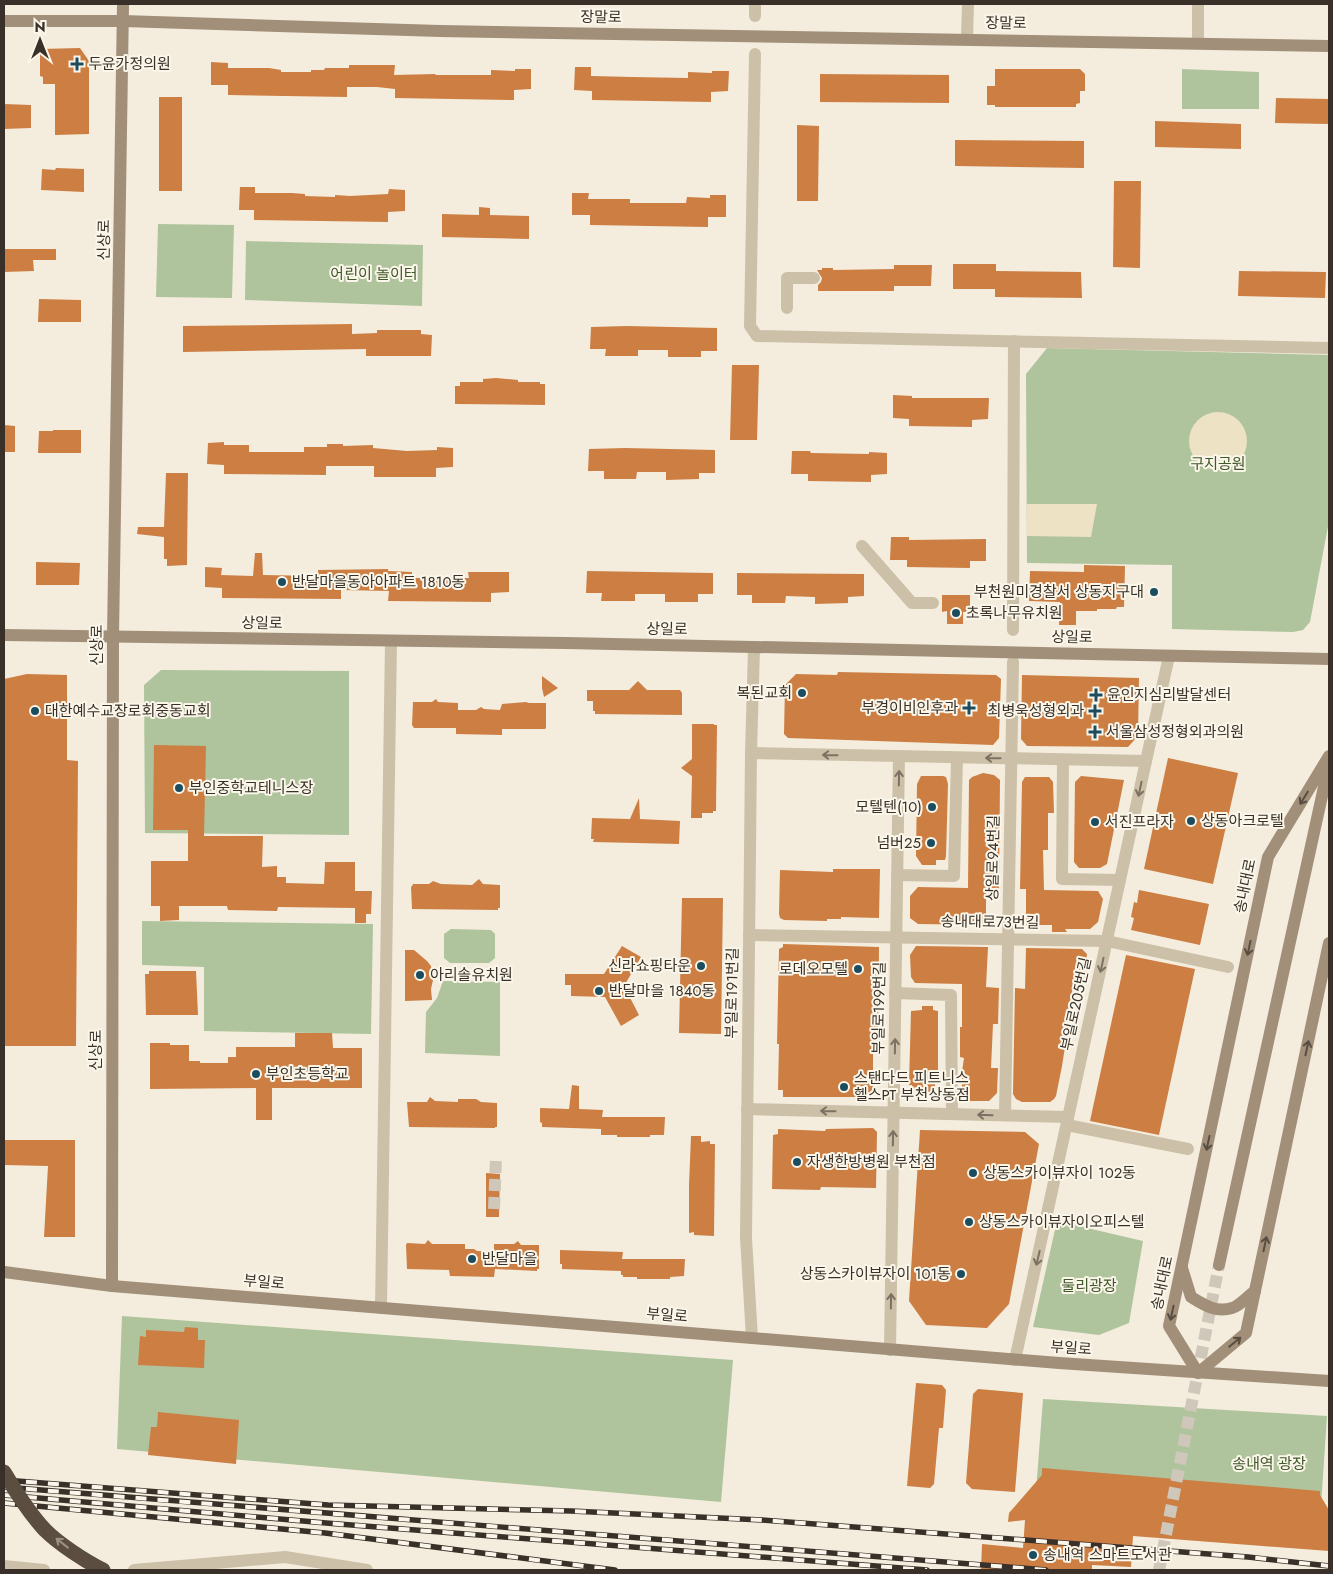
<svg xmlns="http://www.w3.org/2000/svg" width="1333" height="1574" font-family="Jost,'Noto Sans KR',sans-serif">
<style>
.green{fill:#afc49c}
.plaza{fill:#ede2c4}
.building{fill:#cc7e43}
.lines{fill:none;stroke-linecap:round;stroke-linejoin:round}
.street-tunnel{stroke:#cfc7b9;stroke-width:12;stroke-dasharray:12 6;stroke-linecap:butt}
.secondary-tunnel{stroke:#cfc7b9;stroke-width:12;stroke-dasharray:12 6;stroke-linecap:butt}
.street{stroke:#cdc0a8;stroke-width:12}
.secondary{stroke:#a18f79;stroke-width:12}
.rail-casing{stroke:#393129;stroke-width:5.5}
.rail{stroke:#fbf6ea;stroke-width:4;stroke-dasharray:11;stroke-linecap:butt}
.highway-bridge{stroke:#5b4d3f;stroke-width:15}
.oneway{stroke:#7c7162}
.oneway2{stroke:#584d41}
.oneway3{stroke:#9b9183}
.poi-dot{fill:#1c4d5e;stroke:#fbf6ea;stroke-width:2}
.labels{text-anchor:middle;stroke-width:4;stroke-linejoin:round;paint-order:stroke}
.street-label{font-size:15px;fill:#393129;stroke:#fbf6ea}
.poi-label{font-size:15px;fill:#393129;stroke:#fbf6ea;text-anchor:start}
.park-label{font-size:15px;fill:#40592b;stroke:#fbf6ea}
</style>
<rect width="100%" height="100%" fill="#f4eddd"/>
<g class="green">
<path d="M1182,69L1259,72V109H1182Z"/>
<path d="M158,224L234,225L232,298L156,297Z"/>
<path d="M246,241L423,245L422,306L245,300Z"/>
<path d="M1047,348L1329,355V521L1310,622L1303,630L1293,632L1172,629V565L1027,563L1026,374Z"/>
<path d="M161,670L349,671V835L145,833L144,685Z"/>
<path d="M142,921L373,924L371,1034L204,1031V967L142,965Z"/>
<path d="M451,929L491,930L495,934V958L489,963H450L444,958V934Z"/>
<path d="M443,981L500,982V1056L425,1053L426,1012L437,998Z"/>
<path d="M1057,1221L1143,1241L1129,1323L1099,1335L1033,1327Z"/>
<path d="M122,1316L733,1360L721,1502L117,1449Z"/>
<path d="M1043,1399L1327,1416L1321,1506L1036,1491Z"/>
</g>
<g class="plaza">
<circle cx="1218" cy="441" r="29"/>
<path d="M1027,504H1097L1091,537L1027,536Z"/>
</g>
<g class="building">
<path d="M80,48L89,61V134L55,135V84H43V77L40,76V49Z"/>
<path d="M211,62L228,63V68H269L281,70V72H311V70H324L325,68H349V65H395L394,75L435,74L436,75H491V70L515,71V69H531V89L514,90V100L395,98V89L377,87H347V97L228,95V85H211Z"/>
<path d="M575,67H591V76L632,77L688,78V72L712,73V71H729L728,91L711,92V102L592,100V91L574,90Z"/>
<path d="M995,69H1080L1085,74V91H1080V103L1076,104V107H995V105H987V86H995Z"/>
<path d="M820,74L949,75V103L820,102Z"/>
<rect x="159" y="97" width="23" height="94"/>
<path d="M1276,98L1329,99V124L1275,123Z"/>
<path d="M4,104L31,105V128L4,129Z"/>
<path d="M1155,121L1241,124V149L1155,147Z"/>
<path d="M797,125L819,126L818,201H797Z"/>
<path d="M955,140L1084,141V168L955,166Z"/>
<path d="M56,168L84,169V192L41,190L42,169L55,170Z"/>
<path d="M1114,181H1141L1140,268L1113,267Z"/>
<path d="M240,187H255V193H292L305,194V196L335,197V195L350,196L388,194L389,189L405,190V211L388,212V222L254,220V210H239Z"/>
<path d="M572,193H589L588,199H630V203H686L687,197L710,198V195H726V217H708V227L590,225V215H572Z"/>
<path d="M479,207L490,208V215L529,216V239L442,237V214L479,215Z"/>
<path d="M4,249H56V260H33L34,271L4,272Z"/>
<path d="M953,264H996V271L1081,272L1082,298L995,297V289H953Z"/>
<path d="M894,265H932L931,286H894V291H818V285L821,282L822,278L817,270H822V268H833V270L894,269Z"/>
<path d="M1239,271L1326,272L1325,298L1238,296Z"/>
<path d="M39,299L81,300V322H38Z"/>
<path d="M352,324V334L377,333V330H421V334L432,335L431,356H366V349L183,352V326Z"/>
<path d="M627,326L717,328V351H701V357H668V350H638V356H605L606,349H590L591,327Z"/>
<path d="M732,365H759L757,440H730Z"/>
<path d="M496,378L518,380V382H540V384H545V405L455,404V386H460V382H483V379Z"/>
<path d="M893,395L912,396V398H989L988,419L972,420V427L909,426V419L893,418Z"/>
<path d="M4,425L15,426V452H4Z"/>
<path d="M53,430H81V453H38L39,431H53Z"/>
<path d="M224,442V445H249V452H304V447H327V444H343V446L373,445V448L407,451L437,450V447L453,448V467L436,468V477H374V466H326V475L224,474V465L207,464L208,443Z"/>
<path d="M625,448L715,450V473H699V479L666,480V472H637L636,479H604V471H588L589,449Z"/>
<path d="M792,451H810L811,453L869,454V452L887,453V474L871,475V482L808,481V474H791Z"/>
<path d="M166,473H188L187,565L167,566V559H164V537L137,534L138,527H164Z"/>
<path d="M891,537H909V540L986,539V561H970V568L907,567V560H890Z"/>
<path d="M255,553H262L263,575L318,576V570L388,569V571L412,572V578H469L468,572H509V592L491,593V602L388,601L389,591L341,590V599L222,598V588L205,587V567L222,568L221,575L253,576Z"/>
<path d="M36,562L80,563L79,585H36Z"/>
<path d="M1084,565L1125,566L1124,607H1117L1116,609H1097V611H1076V625H1059L1060,602L1029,601L1030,571L1084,572Z"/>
<path d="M587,571L713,573V594H698V602H665V594H635V601H601L602,593H586Z"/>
<path d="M737,573L864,574V596L848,597V603L815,604V597L786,596L785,603H752V595H737Z"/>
<path d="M942,595H970V612H963V624H947V611L942,612Z"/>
<path d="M838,672L996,675L1001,679L999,738L993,745L788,738L784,734L785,685L796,674L837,675Z"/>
<path d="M27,674L67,675V760L78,761L76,1046H4V679Z"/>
<path d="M1022,675L1139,678L1138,736L1128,747L1027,746L1021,739Z"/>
<path d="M542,676L558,688L544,697L542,688Z"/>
<path d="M638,681L647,690H680L682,693V715L595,714V711H593V701H587V690H629Z"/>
<path d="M436,699L438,702L458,703V710H476L481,707L484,709L500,710L502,704L526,702L529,703H546V728L545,729H502V735L456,734V728H414L412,725L413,702H432Z"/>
<path d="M692,724H714V725H717L716,811H713V813H702V818H691L692,776L681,768L692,759Z"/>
<path d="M154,745L206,746L204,836H263L262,867L277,866V877H286V883L324,884L325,862H355V891H372L371,914H366V923H355V908L278,907L277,911L228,910L227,906H179V920L160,921V906H151V861H188V830H153Z"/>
<path d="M1168,758L1238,773L1213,884L1144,869Z"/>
<path d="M983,773L994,775L1000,780L999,888H986V925L918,924L910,918V896L918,887L968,888L969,780L972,777Z"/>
<path d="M921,776H943L946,777L948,784L946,856L945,860H936V865H922L916,856L917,784Z"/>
<path d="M1081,776L1124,780L1107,864L1100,868H1079L1074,862L1075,782Z"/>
<path d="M1025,777H1049L1053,782L1054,813H1048V850H1043L1044,890L1098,891L1103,899L1098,922L1090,929H1065L1067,932H1052V925H1026V889H1020L1022,782Z"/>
<path d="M639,798L640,819L680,821L679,844L593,842L594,839H591L592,818L630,819Z"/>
<path d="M833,869H880L879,918L841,917V919H827V921L784,920L780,918L779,914L780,870L833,872Z"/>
<path d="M479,879L483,884L500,885V908H498V910L412,909L411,887L412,886L413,884H429L433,881L441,884L472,885Z"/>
<path d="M1139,890L1209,904L1200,945L1131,930L1134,918L1131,917L1134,902L1137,903Z"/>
<path d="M682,898H723L721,1034L679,1033Z"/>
<path d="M783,944L879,947L878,1046H873V1097H783V1090H778L779,1044H777L779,949L783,947Z"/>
<path d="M622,946L641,957L624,986L639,1015L621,1026L605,997L571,996V985H565V974H604Z"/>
<path d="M916,946L988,947L986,987L999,988L998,1024H993L991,1068H998L997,1093L989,1101H970L962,1094V1072L964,1058L960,1057V1027H962V984L915,983L911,977L910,955Z"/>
<path d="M1026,948L1082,949L1087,954L1083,987H1073L1063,1034H1067L1062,1066L1056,1096L1054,1099L1050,1102H1022L1016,1099L1013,1094L1015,988L1025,989Z"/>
<path d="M405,950H414L427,961L431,966L433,980L431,989L432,1000L405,1001Z"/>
<path d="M1126,955L1195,969L1159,1135L1090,1121Z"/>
<path d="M149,971H196L198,1015H146L145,974H149Z"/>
<path d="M922,1006H933V1010L938,1011V1080H935V1092H912V1085H909L911,1011L922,1010Z"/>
<path d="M295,1033H332L333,1048H362V1088H272V1120H256V1088L150,1089V1043H170V1045H189V1061H200V1063H228V1057H236V1047H295Z"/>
<path d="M572,1085L579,1086V1109L603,1110L602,1117H665L664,1135H650V1137H617V1135H601V1129L542,1127V1123L540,1122V1108L569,1109Z"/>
<path d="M430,1097L435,1101L458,1102V1099H476L481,1102L497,1103V1127H495V1128L409,1127L407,1102H427Z"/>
<path d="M873,1128L877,1132L876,1188L821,1187L820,1190L772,1189L773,1135L778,1134V1129L825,1131L826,1129Z"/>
<path d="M920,1130L1025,1132L1039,1144L1009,1304L987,1328L926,1325L909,1301Z"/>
<path d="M691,1136H701V1142L710,1141V1144H715L714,1236L694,1235V1232L689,1233V1185Z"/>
<path d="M4,1140H75V1237H44L48,1166L4,1165Z"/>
<path d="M486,1173L500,1174L499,1217H486Z"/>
<path d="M428,1240L432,1244H465V1249H474L477,1251L494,1252V1244H514L518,1241L521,1245H539V1269H537V1271L495,1269L494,1277L450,1276L449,1270L407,1269L406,1245L407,1243L425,1244Z"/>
<path d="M560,1250L623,1252L622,1259H685L684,1276L670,1277V1279H637V1277H623V1275H621V1271L562,1269V1264H560Z"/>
<path d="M185,1327L198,1328V1340H205L204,1368L138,1365L140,1336L146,1337V1330L184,1332Z"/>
<path d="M916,1383L942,1385L946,1390L943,1428H939L934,1484L930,1488L907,1486Z"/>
<path d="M978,1389L1023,1393L1015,1492L972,1489L966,1483L973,1394Z"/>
<path d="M158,1412L239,1420L236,1464L148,1455L151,1427H157Z"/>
<path d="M1042,1468L1320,1491V1495L1329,1510V1551L1133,1536L1131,1567L1092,1565V1570H981L982,1544L1023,1548L1025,1520L1008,1522L1009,1513L1042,1475Z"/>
</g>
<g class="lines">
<path class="street-tunnel" d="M494,1209L496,1159"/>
<path class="secondary-tunnel" d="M1159,1570L1219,1265"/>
<g class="street">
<path d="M755,16V4"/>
<path d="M967,39L968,4"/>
<path d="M1198,43V4"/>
<path d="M755,54L750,326L757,336L1329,348"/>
<path d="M787,308V278H814"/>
<path d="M862,546L912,603H933"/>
<path d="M1013,630L1014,341"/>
<path d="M751,753L1146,761"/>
<path d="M1063,760L1062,879L1120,880"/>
<path d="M897,875L954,876L957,758"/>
<path d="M749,935L1107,941L1228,967"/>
<path d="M895,993L951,995L952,1114"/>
<path d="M747,1109L1068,1117"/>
<path d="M1005,1115L1013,662"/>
<path d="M1067,1125L1188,1149"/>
<path d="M381,1308L391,641"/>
<path d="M752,1338L746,1238L751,753L754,648"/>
<path d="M890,1350L899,756"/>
<path d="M1015,1360L1169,656"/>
<path d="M4,1566L44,1570"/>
<path d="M134,1570L285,1557L367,1570"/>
</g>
<g class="secondary">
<path d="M4,21H123L440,31L1329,46"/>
<path d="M4,635L566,643L1329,659"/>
<path d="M1219,1265L1329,764"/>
<path d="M1182,1268L1191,1297C1204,1305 1216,1313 1232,1308C1240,1306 1248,1296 1255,1291"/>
<path d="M4,1272L112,1286L1059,1363L1329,1381"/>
<path d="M112,1286L113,637L123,4"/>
<path d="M1198,1373L1169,1326L1268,857L1329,756"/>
<path d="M1198,1373L1246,1333L1329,943"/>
</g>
<g class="rail-casing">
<g id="rail">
<path d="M4,1480L328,1505L571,1511L762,1520L1248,1557L1329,1566"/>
<path d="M4,1487C351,1516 699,1542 1046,1570"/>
<path d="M4,1495L326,1523L927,1570"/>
<path d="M4,1503L325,1533L615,1570"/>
</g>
</g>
<use href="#rail" class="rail"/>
<path class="highway-bridge" d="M4,1472C16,1492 29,1513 45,1530C59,1544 85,1561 103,1570"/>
</g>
<defs><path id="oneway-shaft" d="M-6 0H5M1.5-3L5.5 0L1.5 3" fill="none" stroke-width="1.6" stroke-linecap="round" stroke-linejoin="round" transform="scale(1.25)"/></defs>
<g class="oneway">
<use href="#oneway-shaft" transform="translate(830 755) rotate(-179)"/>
<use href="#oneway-shaft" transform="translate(993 758) rotate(-179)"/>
<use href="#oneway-shaft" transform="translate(899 778) rotate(-89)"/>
<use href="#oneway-shaft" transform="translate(1140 789) rotate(102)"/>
<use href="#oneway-shaft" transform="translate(1102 965) rotate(102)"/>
<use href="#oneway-shaft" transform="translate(895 1046) rotate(-89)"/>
<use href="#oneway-shaft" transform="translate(828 1111) rotate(-179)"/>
<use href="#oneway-shaft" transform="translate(985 1115) rotate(-178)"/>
<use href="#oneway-shaft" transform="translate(893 1138) rotate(-89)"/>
<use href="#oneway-shaft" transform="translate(1038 1258) rotate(103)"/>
<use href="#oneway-shaft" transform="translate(891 1301) rotate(-89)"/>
</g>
<g class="oneway2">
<use href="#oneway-shaft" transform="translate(1304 798) rotate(121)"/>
<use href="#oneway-shaft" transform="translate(1249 948) rotate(102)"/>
<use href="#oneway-shaft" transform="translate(1307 1048) rotate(-78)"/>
<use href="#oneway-shaft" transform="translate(1208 1143) rotate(102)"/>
<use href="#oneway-shaft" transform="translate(1265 1244) rotate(-78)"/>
<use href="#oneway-shaft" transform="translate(1172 1313) rotate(102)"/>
<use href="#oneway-shaft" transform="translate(1235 1342) rotate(-39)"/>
</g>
<use class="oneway3" href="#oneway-shaft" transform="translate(62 1543) rotate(-142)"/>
<g class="poi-dot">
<path d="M74.5 56.5h5v5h5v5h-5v5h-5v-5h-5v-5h5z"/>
<circle cx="282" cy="582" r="5"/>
<circle cx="1154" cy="592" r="5"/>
<circle cx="956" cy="613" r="5"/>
<circle cx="802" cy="693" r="5"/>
<path d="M1093.5 687.5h5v5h5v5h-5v5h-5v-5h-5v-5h5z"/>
<path d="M966.5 700.5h5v5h5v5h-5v5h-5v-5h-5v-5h5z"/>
<circle cx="35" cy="711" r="5"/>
<path d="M1092.5 703.5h5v5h5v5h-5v5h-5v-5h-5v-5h5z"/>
<path d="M1092.5 724.5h5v5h5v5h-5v5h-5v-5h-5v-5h5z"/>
<circle cx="179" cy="788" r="5"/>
<circle cx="932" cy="807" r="5"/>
<circle cx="1191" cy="821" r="5"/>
<circle cx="1095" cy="822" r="5"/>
<circle cx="931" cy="843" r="5"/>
<circle cx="701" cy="966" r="5"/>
<circle cx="858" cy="969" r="5"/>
<circle cx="420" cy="975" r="5"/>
<circle cx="599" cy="991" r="5"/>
<circle cx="256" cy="1074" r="5"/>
<circle cx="844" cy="1087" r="5"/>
<circle cx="797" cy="1162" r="5"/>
<circle cx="973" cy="1173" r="5"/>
<circle cx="969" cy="1222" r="5"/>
<circle cx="472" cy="1259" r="5"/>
<circle cx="961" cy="1274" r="5"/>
<circle cx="1033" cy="1555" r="5"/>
</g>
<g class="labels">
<g class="street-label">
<text transform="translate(601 17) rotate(1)" y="5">장말로</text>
<text transform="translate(1006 23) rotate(1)" y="5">장말로</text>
<text transform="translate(104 240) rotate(-89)" y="5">신상로</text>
<text transform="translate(262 623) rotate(1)" y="5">상일로</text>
<text transform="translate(667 629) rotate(1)" y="5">상일로</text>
<text transform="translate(1072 637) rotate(1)" y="5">상일로</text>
<text transform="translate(97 645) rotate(-90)" y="5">신상로</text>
<text transform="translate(993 858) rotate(-89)" y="5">상일로94번길</text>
<text transform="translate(1245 886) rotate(-78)" y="5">송내대로</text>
<text transform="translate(990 922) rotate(1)" y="5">송내대로73번길</text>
<text transform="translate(732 993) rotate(-89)" y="5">부일로191번길</text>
<text transform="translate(1076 1004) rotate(-78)" y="5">부일로205번길</text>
<text transform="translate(879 1008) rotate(-89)" y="5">부일로199번길</text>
<text transform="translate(96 1050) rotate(-90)" y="5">신상로</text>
<text transform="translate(264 1282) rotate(5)" y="5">부일로</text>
<text transform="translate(1162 1283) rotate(-78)" y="5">송내대로</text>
<text transform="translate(667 1315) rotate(5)" y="5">부일로</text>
<text transform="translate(1071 1348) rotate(4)" y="5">부일로</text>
</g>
<g class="poi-label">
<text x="88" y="69">두윤가정의원</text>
<text x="292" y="587">반달마을동아아파트 1810동</text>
<text x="1144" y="597" text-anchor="end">부천원미경찰서 상동지구대</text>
<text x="966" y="618">초록나무유치원</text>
<text x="792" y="698" text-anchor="end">복된교회</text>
<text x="1107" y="700">윤인지심리발달센터</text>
<text x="958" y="713" text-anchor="end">부경이비인후과</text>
<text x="45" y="716">대한예수교장로회중동교회</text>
<text x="1084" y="716" text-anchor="end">최병욱성형외과</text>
<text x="1106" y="737">서울삼성정형외과의원</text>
<text x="189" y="793">부인중학교테니스장</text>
<text x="922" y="812" text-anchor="end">모텔텐(10)</text>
<text x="1201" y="826">상동아크로텔</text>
<text x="1105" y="827">서진프라자</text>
<text x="921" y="848" text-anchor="end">넘버25</text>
<text x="691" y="971" text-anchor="end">신라쇼핑타운</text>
<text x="848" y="974" text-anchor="end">로데오모텔</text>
<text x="430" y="980">아리솔유치원</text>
<text x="609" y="996">반달마을 1840동</text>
<text x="266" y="1079">부인초등학교</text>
<text x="854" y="1083">스탠다드 피트니스<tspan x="854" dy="17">헬스PT 부천상동점</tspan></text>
<text x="807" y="1167">자생한방병원 부천점</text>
<text x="983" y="1178">상동스카이뷰자이 102동</text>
<text x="979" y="1227">상동스카이뷰자이오피스텔</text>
<text x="482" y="1264">반달마을</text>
<text x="951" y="1279" text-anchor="end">상동스카이뷰자이 101동</text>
<text x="1043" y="1560">송내역 스마트도서관</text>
</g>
<g class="park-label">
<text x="374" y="279">어린이 놀이터</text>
<text x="1218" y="469">구지공원</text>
<text x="1089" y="1291">둘리광장</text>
<text x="1269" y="1469">송내역 광장</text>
</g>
</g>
<rect width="1333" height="1574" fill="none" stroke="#393129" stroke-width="10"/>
<g transform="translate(40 40)" stroke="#fbf6ea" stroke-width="4" paint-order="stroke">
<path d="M0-4L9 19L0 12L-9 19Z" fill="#393129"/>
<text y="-8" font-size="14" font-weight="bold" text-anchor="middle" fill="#393129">N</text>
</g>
</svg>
